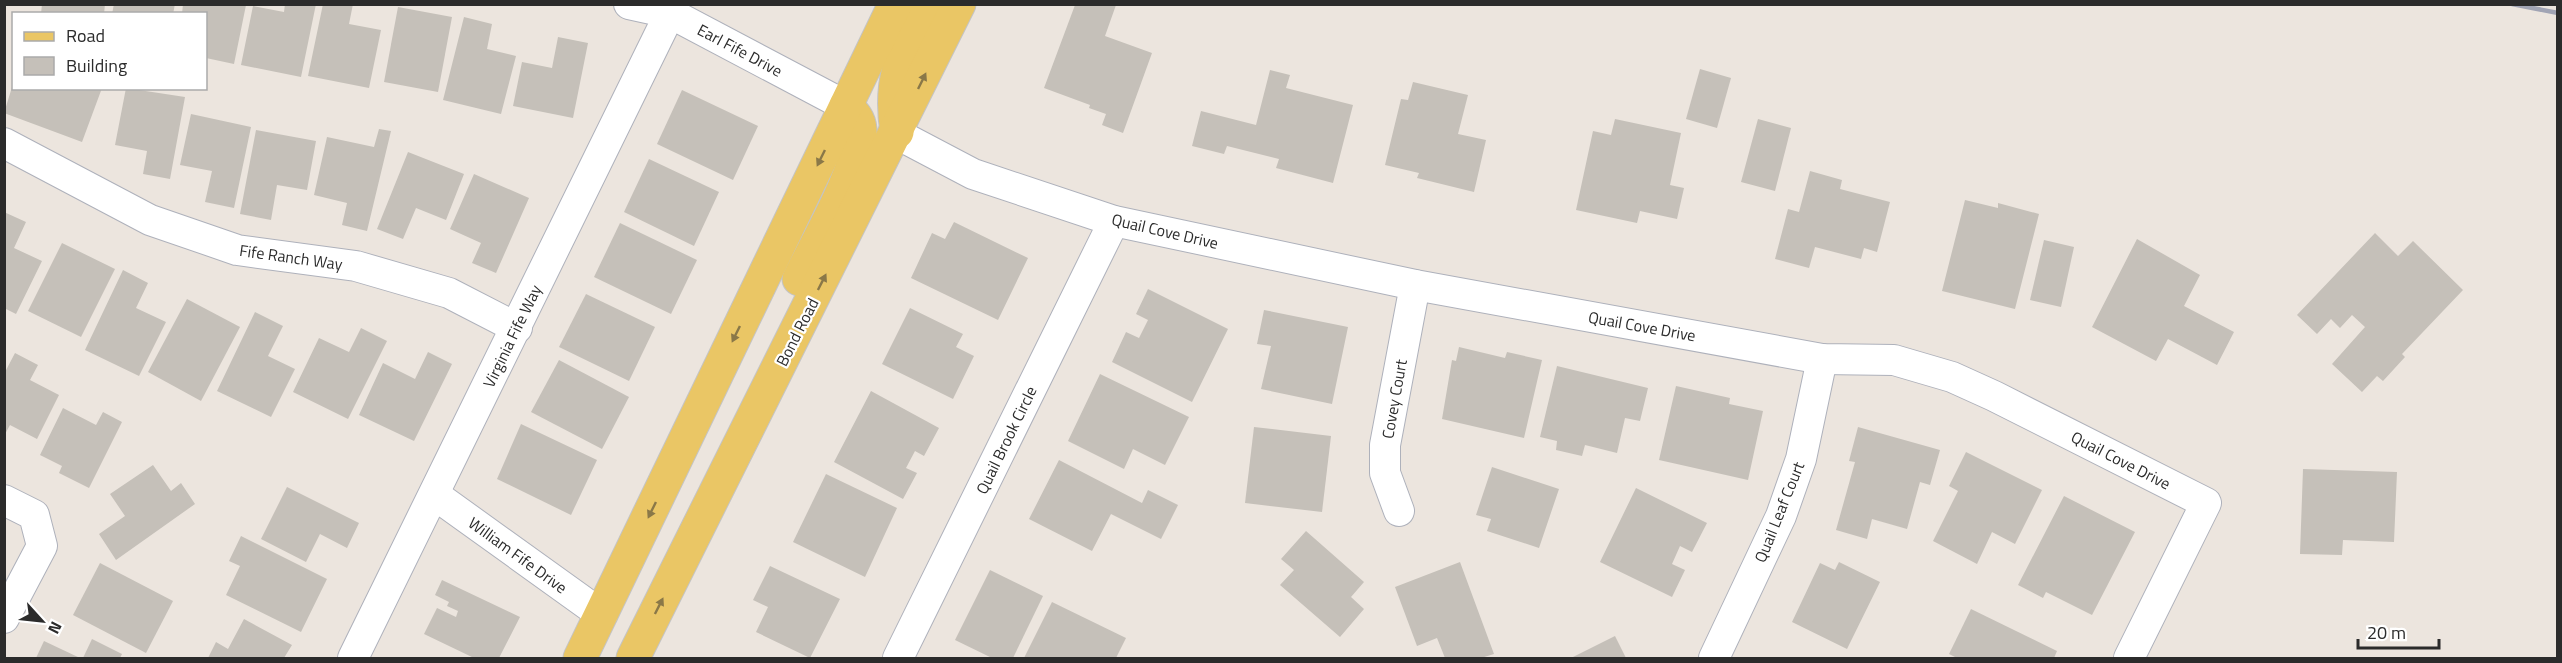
<svg xmlns="http://www.w3.org/2000/svg" width="2562" height="663" font-family="'Titillium Web',sans-serif">
<style>
.building{fill:#c5c0b9}
.lines{fill:none;stroke-linecap:round;stroke-linejoin:round}
.minor-casing{stroke:#aeb1bb;stroke-width:32}
.major-casing{stroke:#c4c4c4;stroke-width:35}
.minor{stroke:#fff;stroke-width:30}
.major{stroke:#eac665;stroke-width:33}
.rail{stroke:#a1a4b4;stroke-width:4.5}
.oneway{fill:#8a7848}
.labels{text-anchor:middle;stroke-width:4.5;stroke-linejoin:round;paint-order:stroke}
.street-label{font-size:16px;fill:#2b2b2b;stroke:#fff}
</style>
<rect width="100%" height="100%" fill="#ece5de"/>
<g class="building">
<path d="M42,4H105L104,14H41Z"/>
<path d="M114,4H175L173,14H112Z"/>
<path d="M183,4L246,5L234,64L206,58V14H182Z"/>
<path d="M285,4H316L301,77L241,65L253,6L284,12Z"/>
<path d="M323,4H353L349,24L381,30L369,88L308,76Z"/>
<path d="M1075,5H1116L1105,36L1152,53L1123,133L1102,125L1106,114L1089,108L1090,105L1044,88Z"/>
<path d="M398,7L452,17L438,92L384,82Z"/>
<path d="M464,17L492,24L487,49L516,56L501,114L443,100Z"/>
<path d="M558,37L588,43L573,118L513,106L522,62L552,68Z"/>
<path d="M1700,69L1731,78L1717,128L1686,119Z"/>
<path d="M1270,70L1290,75L1286,88L1353,105L1333,183L1276,168L1279,159L1227,146L1224,154L1192,146L1201,111L1256,125Z"/>
<path d="M1413,82L1468,95L1458,134L1486,140L1474,192L1417,178L1419,173L1385,165L1401,99L1408,100Z"/>
<path d="M13,84L14,88H102L82,142L4,113Z"/>
<path d="M126,88L185,97L170,179L143,174L147,151L115,145Z"/>
<path d="M682,90L758,126L733,180L657,144Z"/>
<path d="M191,114L251,127L234,208L205,202L212,171L180,165Z"/>
<path d="M1615,119L1681,133L1670,185L1684,188L1677,219L1640,211L1637,223L1576,210L1593,131L1611,135Z"/>
<path d="M1758,119L1791,128L1775,191L1741,182Z"/>
<path d="M379,129L391,131L367,231L342,225L347,203L314,195L327,137L374,147Z"/>
<path d="M256,130L316,141L307,190L277,185L271,220L240,214Z"/>
<path d="M408,152L464,174L446,220L416,208L403,239L377,229Z"/>
<path d="M649,159L719,192L694,246L624,212Z"/>
<path d="M1810,171L1842,180L1840,189L1890,202L1877,252L1864,248L1861,259L1815,247L1809,268L1775,259L1788,209L1799,212Z"/>
<path d="M474,174L529,198L496,273L472,263L481,243L450,229Z"/>
<path d="M1965,200L1998,208V203L2039,214L2015,309L1942,291Z"/>
<path d="M4,212L26,222L14,248L42,261L16,314L4,308Z"/>
<path d="M954,222L1028,258L998,320L911,278L932,233L945,239Z"/>
<path d="M620,223L697,260L671,314L594,277Z"/>
<path d="M2375,233L2398,256L2413,241L2463,290L2402,354L2405,357L2383,381L2377,376L2362,392L2332,364L2365,327L2352,315L2340,328L2331,319L2317,334L2297,315Z"/>
<path d="M2137,239L2200,275L2184,306L2234,332L2217,365L2168,339L2156,361L2092,327Z"/>
<path d="M2044,240L2074,247L2061,307L2030,300Z"/>
<path d="M62,243L115,269L81,337L28,311Z"/>
<path d="M123,270L148,283L136,308L166,322L139,376L85,350Z"/>
<path d="M1148,289L1228,329L1192,402L1112,362L1126,332L1139,338L1148,320L1136,314Z"/>
<path d="M586,294L655,327L629,381L559,347Z"/>
<path d="M187,299L240,327L201,401L148,372Z"/>
<path d="M910,308L963,334L956,347L974,356L953,399L882,364Z"/>
<path d="M1264,310L1348,327L1332,404L1261,389L1271,346L1257,344Z"/>
<path d="M255,312L283,326L268,356L295,369L271,417L217,391Z"/>
<path d="M361,328L387,341L348,419L293,392L319,338L349,352Z"/>
<path d="M1459,347L1505,358L1507,352L1542,360L1524,438L1442,419L1452,360L1456,361Z"/>
<path d="M428,352L452,364L414,441L359,415L383,363L415,379Z"/>
<path d="M15,353L38,365L30,380L59,395L37,439L10,425L4,436V374Z"/>
<path d="M559,360L629,397L602,449L531,412Z"/>
<path d="M1557,366L1648,388L1640,421L1625,418L1617,453L1585,445L1582,456L1556,450L1557,441L1540,437Z"/>
<path d="M1100,374L1189,417L1165,465L1133,449L1124,469L1068,441Z"/>
<path d="M1676,386L1730,398L1729,404L1763,411L1748,480L1659,460Z"/>
<path d="M871,391L939,428L924,456L915,451L906,468L917,473L903,499L834,462Z"/>
<path d="M63,408L96,425L103,412L122,422L89,488L59,473L62,466L40,455Z"/>
<path d="M521,424L597,460L571,515L497,479Z"/>
<path d="M1254,427L1331,436L1322,512L1245,503Z"/>
<path d="M1858,427L1940,450L1930,485L1920,482L1907,529L1872,519L1867,539L1836,530L1855,462L1849,461Z"/>
<path d="M1966,452L2042,490L2015,544L1992,532L1977,564L1933,541L1958,491L1949,486Z"/>
<path d="M1059,460L1142,503L1148,490L1178,505L1161,539L1111,514L1092,551L1029,519Z"/>
<path d="M153,465L171,491L181,483L195,504L116,560L99,534L125,516L110,494Z"/>
<path d="M1492,467L1559,489L1539,548L1487,531L1491,519L1476,515Z"/>
<path d="M2303,469L2397,472L2394,542L2343,540L2342,555L2300,554Z"/>
<path d="M826,474L897,508L865,577L793,542Z"/>
<path d="M287,487L359,523L347,548L320,534L306,562L261,539Z"/>
<path d="M1636,488L1707,523L1692,552L1680,546L1672,564L1685,570L1672,597L1600,562Z"/>
<path d="M2064,496L2135,532L2092,615L2046,592L2043,598L2018,585Z"/>
<path d="M1306,531L1364,582L1351,597L1364,609L1340,637L1280,585L1294,570L1281,559Z"/>
<path d="M241,536L327,579L301,632L226,595L240,566L229,561Z"/>
<path d="M1460,562L1494,654L1481,658H1445L1437,638L1417,646L1395,587Z"/>
<path d="M1839,562L1880,582L1847,649L1792,622L1820,563L1835,570Z"/>
<path d="M100,563L173,601L146,653L73,615Z"/>
<path d="M770,566L840,599L810,658L756,632L768,607L753,600Z"/>
<path d="M990,570L1043,596L1013,658H992L955,640Z"/>
<path d="M442,580L520,617L499,658H474L424,634L437,608L456,617L458,611L447,606L449,602L435,595Z"/>
<path d="M1052,602L1126,638L1116,658H1024Z"/>
<path d="M1971,609L2057,651L2054,658H1957L1949,654Z"/>
<path d="M244,619L292,645L284,658H208L216,642L228,649Z"/>
<path d="M1615,636L1626,658H1571Z"/>
<path d="M92,639L122,654L120,658H83Z"/>
<path d="M44,641L80,658H36Z"/>
</g>
<g class="lines">
<g class="minor-casing">
<g id="minor">
<path d="M629,4L670,13L846,106"/>
<path d="M897,134L973,174L1114,221L1415,285L1822,359L1894,360L1952,377L1994,396L2206,503L2129,658"/>
<path d="M4,143L150,220L237,250L356,266L449,293L517,328"/>
<path d="M435,495L602,615"/>
<path d="M4,500L34,515L42,546L4,618"/>
<path d="M1399,511L1385,473V445L1415,285"/>
<path d="M353,658L670,13"/>
<path d="M898,658L1114,221"/>
<path d="M1714,658L1781,516L1801,459L1822,359"/>
</g>
</g>
<g class="major-casing">
<g id="major">
<path d="M897,132C888,77 904,52 927,4"/>
<path d="M799,279C816,243 862,166 860,129C859,118 853,113 846,106"/>
<path d="M580,658L895,4"/>
<path d="M633,658L959,4"/>
</g>
</g>
<use href="#minor" class="minor"/>
<use href="#major" class="major"/>
<path class="rail" d="M2512,4L2558,13"/>
</g>
<defs><path id="oneway-solid" d="M-6-.8H1V-3.2L6.5 0L1 3.2V.8H-6Z" transform="scale(1.5)"/></defs>
<g class="oneway">
<use href="#oneway-solid" transform="translate(922 81) rotate(-64)"/>
<use href="#oneway-solid" transform="translate(821 158) rotate(116)"/>
<use href="#oneway-solid" transform="translate(822 282) rotate(-63)"/>
<use href="#oneway-solid" transform="translate(736 334) rotate(116)"/>
<use href="#oneway-solid" transform="translate(652 510) rotate(116)"/>
<use href="#oneway-solid" transform="translate(659 606) rotate(-63)"/>
</g>
<g class="labels">
<g class="street-label">
<text transform="translate(740 50) rotate(28)" y="6">Earl Fife Drive</text>
<text transform="translate(1165 231) rotate(13)" y="6">Quail Cove Drive</text>
<text transform="translate(291 257) rotate(8)" y="6">Fife Ranch Way</text>
<text transform="translate(1642 326) rotate(10)" y="6">Quail Cove Drive</text>
<text transform="translate(797 332) rotate(-63)" y="6">Bond Road</text>
<text transform="translate(512 336) rotate(-64)" y="6">Virginia Fife Way</text>
<text transform="translate(1394 399) rotate(-80)" y="6">Covey Court</text>
<text transform="translate(1006 440) rotate(-64)" y="6">Quail Brook Circle</text>
<text transform="translate(2121 460) rotate(27)" y="6">Quail Cove Drive</text>
<text transform="translate(1779 512) rotate(-68)" y="6">Quail Leaf Court</text>
<text transform="translate(518 555) rotate(36)" y="6">William Fife Drive</text>
</g>
</g>
<rect width="2562" height="663" fill="none" stroke="#2b2b2b" stroke-width="12"/>
<rect x="12" y="12" width="195" height="78" fill="#ffffff" stroke="#aaaaaa" stroke-width="1.5"/>
<rect x="24" y="32" width="30" height="9" fill="#eac665" stroke="#aaaaaa" stroke-width="1.5"/>
<text x="66" y="42" font-size="18" fill="#2b2b2b">Road</text>
<rect x="24" y="57" width="30" height="18" fill="#c5c0b9" stroke="#aaaaaa" stroke-width="1.5"/>
<text x="66" y="72" font-size="18" fill="#2b2b2b">Building</text>
<g transform="translate(42 621) rotate(117)" stroke="#ffffff" stroke-width="4.5" paint-order="stroke">
<path d="M0-4.5L10 22L0 15L-10 22Z" fill="#2b2b2b"/>
<text y="-9" font-size="16" font-weight="bold" text-anchor="middle" fill="#2b2b2b">N</text>
</g>
<path d="M2358 639v9h81v-9" fill="none" stroke="#2b2b2b" stroke-width="3"/>
<text x="2367" y="639" font-size="18" fill="#2b2b2b" stroke="#ffffff" stroke-width="4.5" paint-order="stroke">20 m</text>
</svg>
